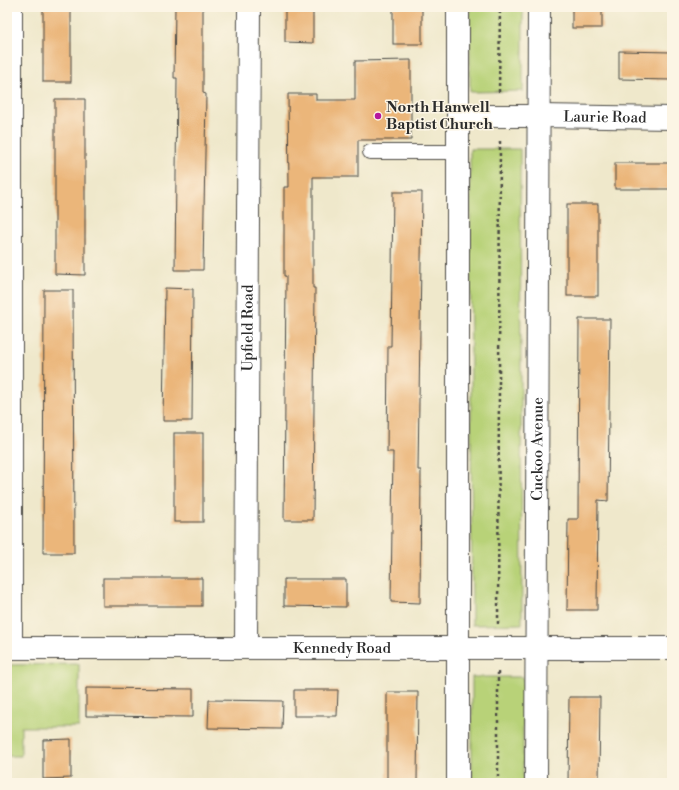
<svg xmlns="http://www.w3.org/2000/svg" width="679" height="790" font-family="'Libre Bodoni',serif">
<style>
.green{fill:#b8d278;stroke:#727e52}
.building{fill:#ebb67a}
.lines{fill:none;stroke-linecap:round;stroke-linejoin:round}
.service-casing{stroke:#484743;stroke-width:16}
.minor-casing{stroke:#484743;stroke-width:24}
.path{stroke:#484743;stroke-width:2.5;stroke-dasharray:3 3;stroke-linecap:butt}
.service{stroke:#fff;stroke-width:14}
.minor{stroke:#fff;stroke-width:22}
.poi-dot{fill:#b5179e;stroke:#fcf5e5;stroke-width:1.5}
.labels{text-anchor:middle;stroke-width:3;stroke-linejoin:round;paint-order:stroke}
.poi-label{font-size:15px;font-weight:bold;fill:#2b2b2b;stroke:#fcf5e5;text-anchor:start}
.street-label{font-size:15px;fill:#2b2b2b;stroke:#fcf5e5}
</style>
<rect width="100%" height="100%" fill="#fcf5e5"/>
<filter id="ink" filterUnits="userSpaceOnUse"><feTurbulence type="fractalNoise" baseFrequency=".025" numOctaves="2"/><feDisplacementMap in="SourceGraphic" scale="8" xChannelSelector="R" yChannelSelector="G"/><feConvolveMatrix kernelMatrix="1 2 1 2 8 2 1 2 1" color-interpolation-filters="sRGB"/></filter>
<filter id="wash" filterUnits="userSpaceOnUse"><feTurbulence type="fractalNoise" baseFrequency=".012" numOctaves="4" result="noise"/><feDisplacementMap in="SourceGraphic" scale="16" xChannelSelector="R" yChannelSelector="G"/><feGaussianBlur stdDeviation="0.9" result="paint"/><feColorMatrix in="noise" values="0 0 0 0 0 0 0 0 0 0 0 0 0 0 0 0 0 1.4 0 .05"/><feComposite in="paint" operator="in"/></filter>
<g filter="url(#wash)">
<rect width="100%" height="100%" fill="#efe8cb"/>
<g class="green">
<path d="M470,7H523V91L470,92Z"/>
<path d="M470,149H520L522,624L472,625Z"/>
<path d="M79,664V727H21V756H7V665Z"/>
<rect x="472" y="677" width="51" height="106"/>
</g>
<g id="blocks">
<g class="building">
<rect x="43" y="7" width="28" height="75"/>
<path d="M175,7H203V93L206,94L203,270H175L177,78H174Z"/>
<path d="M285,7H313V43L285,42Z"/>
<rect x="393" y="7" width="29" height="37"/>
<rect x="572" y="7" width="30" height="21"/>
<path d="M619,51L672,52V80L619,79Z"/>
<path d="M411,60V140H358V177H313V288H315L313,520H284L286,276H284V187H289L288,94H316V100H355V61Z"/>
<path d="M55,99H85V275L55,274Z"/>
<rect x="615" y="163" width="57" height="26"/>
<path d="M393,192H422L418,470H421L420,603L391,602L393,452H387L388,346H391Z"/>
<rect x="567" y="204" width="31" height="92"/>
<path d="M165,288L193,289L192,421H163Z"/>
<path d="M44,290H73L74,553H43Z"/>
<path d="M579,319H610L608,501L598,500L597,610H567L568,519H578Z"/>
<rect x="174" y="433" width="29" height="89"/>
<rect x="103" y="578" width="99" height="28"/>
<path d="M284,579H346V607L284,606Z"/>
<path d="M86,688L193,689V717L86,716Z"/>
<path d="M294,690H338L337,716H294Z"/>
<path d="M387,692H418L417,783H387Z"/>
<path d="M569,697H600L599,783H568Z"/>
<path d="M209,700L283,701L282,729L208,728Z"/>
<path d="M71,739V778L43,779V740Z"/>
</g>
</g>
</g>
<g filter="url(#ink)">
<use href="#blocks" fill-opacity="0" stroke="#484743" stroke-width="1"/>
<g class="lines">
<g class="service-casing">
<path id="service" d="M370,152H458"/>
</g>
<g class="minor-casing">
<g id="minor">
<path id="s1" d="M11,7V648H672"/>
<path d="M458,7V783"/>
<path id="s2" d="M458,116H539L672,118"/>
<path id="s3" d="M246,648L249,7"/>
<path id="s4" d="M536,783L539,7"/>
</g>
</g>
<g class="path">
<path d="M499,92L500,7"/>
<path d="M498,624L500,139"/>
<path d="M498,783V671"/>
</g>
<use href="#service" class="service"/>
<use href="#minor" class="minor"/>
</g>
</g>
<circle class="poi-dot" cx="378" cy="116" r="4"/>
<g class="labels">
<g class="poi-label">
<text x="386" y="112">North Hanwell<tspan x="386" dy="17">Baptist Church</tspan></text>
</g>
<g class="street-label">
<text dy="5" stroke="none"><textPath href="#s2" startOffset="147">Laurie Road</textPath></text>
<text dy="5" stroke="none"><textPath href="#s3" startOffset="320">Upfield Road</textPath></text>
<text dy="5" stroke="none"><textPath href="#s4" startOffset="334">Cuckoo Avenue</textPath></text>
<text dy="5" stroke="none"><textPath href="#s1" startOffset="972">Kennedy Road</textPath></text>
</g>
</g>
<rect width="679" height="790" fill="none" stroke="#fcf5e5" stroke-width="24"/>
</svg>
